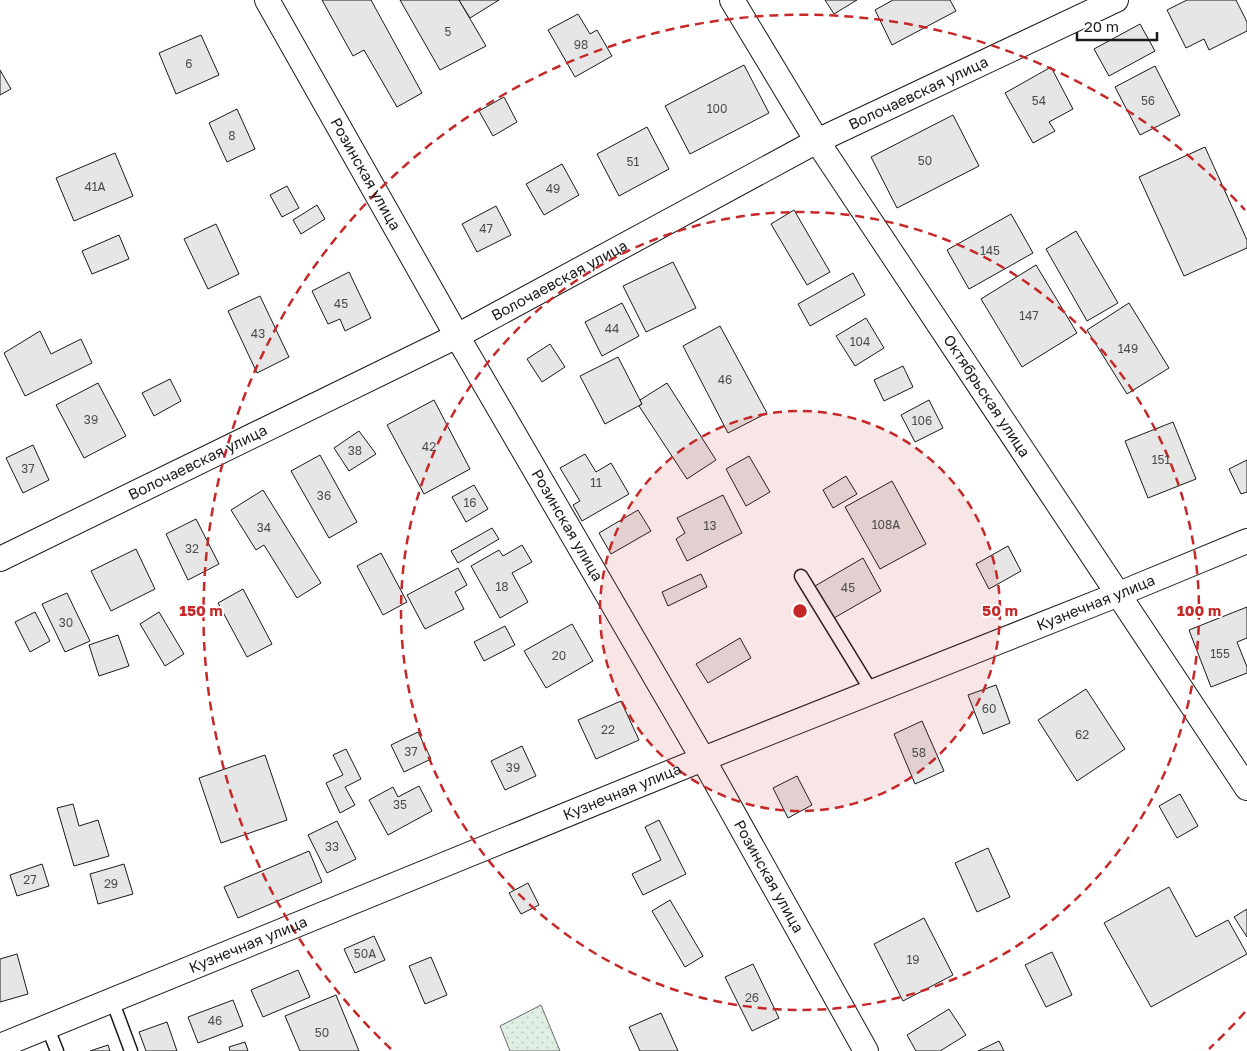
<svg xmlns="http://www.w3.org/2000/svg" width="1247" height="1051" font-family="'Golos Text',sans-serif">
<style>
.garden{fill:url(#garden-dots);stroke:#6a6a6a}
.building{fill:#e6e6e6;stroke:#1a1a1a}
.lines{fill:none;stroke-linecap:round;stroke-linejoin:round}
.lane-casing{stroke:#1a1a1a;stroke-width:15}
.street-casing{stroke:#1a1a1a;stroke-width:26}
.lane{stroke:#fff;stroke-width:12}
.street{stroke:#fff;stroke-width:24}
.ring{fill:none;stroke:#c62828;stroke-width:2.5;stroke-dasharray:9 6}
.labels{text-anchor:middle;stroke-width:4;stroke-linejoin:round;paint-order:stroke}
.number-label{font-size:12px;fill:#4d4d4d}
.street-label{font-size:15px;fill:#1a1a1a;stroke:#fff}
.centre{fill:#c62828;stroke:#fff;stroke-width:2.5}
.ring-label{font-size:15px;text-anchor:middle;font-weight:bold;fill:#c62828;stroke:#fff;stroke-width:4;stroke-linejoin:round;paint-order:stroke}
</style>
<defs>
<pattern id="garden-dots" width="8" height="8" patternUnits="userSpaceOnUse" patternTransform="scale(1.25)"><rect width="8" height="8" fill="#e0efe3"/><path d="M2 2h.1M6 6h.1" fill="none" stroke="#c0ccc2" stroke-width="1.8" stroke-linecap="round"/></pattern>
</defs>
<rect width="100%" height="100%" fill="#fff"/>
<path class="garden" d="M541,1005L560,1051H510L500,1026Z"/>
<g class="building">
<path d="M322,0H371L422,93L397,107L364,50L353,56Z"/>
<path d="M400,0H459L486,46L440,70Z"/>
<path d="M459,0H499L470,18Z"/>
<path d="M825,0H857L834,14Z"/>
<path d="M893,0H950L956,11L892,45L875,10Z"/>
<path d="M1187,0H1236L1247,22V31L1209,50L1204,39L1186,48L1167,10Z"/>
<path d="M578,14L590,34L597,30L612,56L575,77L548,30Z"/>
<path d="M1140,24L1155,51L1109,76L1094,49Z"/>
<path d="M201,35L219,75L176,94L159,53Z"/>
<path d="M744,65L769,113L690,154L665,106Z"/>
<path d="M1155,66L1180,115L1140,135L1115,87Z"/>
<path d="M1051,67L1073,109L1049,122L1055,131L1033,143L1005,93Z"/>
<path d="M0,70L11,89L0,95Z"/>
<path d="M504,97L517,122L493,136L479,111Z"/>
<path d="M237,109L255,149L227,162L209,123Z"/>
<path d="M953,115L979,166L897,208L871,157Z"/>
<path d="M647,127L669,169L619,196L597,154Z"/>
<path d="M1205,147L1247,240V248L1184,276L1139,177Z"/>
<path d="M115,153L133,196L74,221L56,178Z"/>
<path d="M562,164L579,195L544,215L526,184Z"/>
<path d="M287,186L299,208L282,217L270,195Z"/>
<path d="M317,205L325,219L301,234L293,220Z"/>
<path d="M496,206L511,235L477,252L462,224Z"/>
<path d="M794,210L830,272L807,285L771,224Z"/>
<path d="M1011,214L1033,253L969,289L947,250Z"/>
<path d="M216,224L239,274L208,289L184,239Z"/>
<path d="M1076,231L1118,303L1087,321L1046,249Z"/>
<path d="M119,235L129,259L92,274L82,251Z"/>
<path d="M673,262L696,308L646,332L623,286Z"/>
<path d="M1036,265L1077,333L1022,367L981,299Z"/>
<path d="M349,272L371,318L345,331L340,319L328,324L312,291Z"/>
<path d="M853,273L865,295L810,326L798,304Z"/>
<path d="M260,296L289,357L257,373L228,311Z"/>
<path d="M622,303L639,336L602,356L585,322Z"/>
<path d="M1129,303L1169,368L1127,394L1087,330Z"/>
<path d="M866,318L884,348L855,366L836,336Z"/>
<path d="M720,326L767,413L728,433L683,346Z"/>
<path d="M40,331L51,354L81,339L92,363L25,396L4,353Z"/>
<path d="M550,344L565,367L542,382L527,359Z"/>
<path d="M618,357L642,404L605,424L580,376Z"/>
<path d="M903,366L913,387L884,401L874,380Z"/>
<path d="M170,379L181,401L154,416L142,393Z"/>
<path d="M98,383L126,436L84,458L56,405Z"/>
<path d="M667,383L716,460L687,479L639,406L642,404L640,400Z"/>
<path d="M434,400L470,469L424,494L387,425Z"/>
<path d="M929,400L943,428L915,442L901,415Z"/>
<path d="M1173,422L1196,479L1148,498L1125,441Z"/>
<path d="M359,431L376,454L349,471L334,448Z"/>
<path d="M33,445L49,480L23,493L6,458Z"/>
<path d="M585,454L596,472L611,463L629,494L582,521L573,505L580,501L560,468Z"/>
<path d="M320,455L357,522L329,538L291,471Z"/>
<path d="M749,456L770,492L746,506L726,469Z"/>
<path d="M1247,460V492L1241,494L1229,469Z"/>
<path d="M846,476L857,494L833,508L823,490Z"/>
<path d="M892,481L926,544L880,569L845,507Z"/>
<path d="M474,485L488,509L466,522L452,497Z"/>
<path d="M263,490L321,583L297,598L264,545L256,550L231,510Z"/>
<path d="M723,495L742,533L687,561L676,539L685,533L677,518Z"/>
<path d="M638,510L651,531L611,554L599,533Z"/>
<path d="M196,519L219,564L188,580L166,534Z"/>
<path d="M492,528L499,539L458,563L451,551Z"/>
<path d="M522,545L532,562L512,573L528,602L500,618L471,566L499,550L503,556Z"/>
<path d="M1008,546L1021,571L989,589L976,564Z"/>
<path d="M136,549L155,589L111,611L91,571Z"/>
<path d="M381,553L407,602L383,615L357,566Z"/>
<path d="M863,558L881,591L834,618L815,586Z"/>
<path d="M458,568L467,585L455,592L464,609L425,629L407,595Z"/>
<path d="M701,574L707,587L668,606L662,592Z"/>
<path d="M243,589L272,644L247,657L218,603Z"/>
<path d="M67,593L90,641L65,652L42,604Z"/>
<path d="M1247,607V638L1237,642L1247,667V673L1211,687L1189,630Z"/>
<path d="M35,612L50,641L30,652L15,622Z"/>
<path d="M159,612L184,654L165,666L140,624Z"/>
<path d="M572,624L593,661L546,688L524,651Z"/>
<path d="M505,626L515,645L484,661L474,642Z"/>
<path d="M118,635L129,666L99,676L89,645Z"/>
<path d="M740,638L751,658L708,683L696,664Z"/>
<path d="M996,685L1010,723L983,734L968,695Z"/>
<path d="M1086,689L1125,749L1077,781L1038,720Z"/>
<path d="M621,701L639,740L596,759L578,720Z"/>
<path d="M922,721L944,771L915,784L894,734Z"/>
<path d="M418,732L431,759L404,772L391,745Z"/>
<path d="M522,746L536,776L505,790L491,761Z"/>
<path d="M346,749L361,779L345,787L355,805L340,813L326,783L343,775L333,755Z"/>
<path d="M265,755L287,820L221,843L199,778Z"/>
<path d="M797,776L812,805L788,818L773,788Z"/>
<path d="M419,786L432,811L388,835L369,800L393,787L398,797Z"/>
<path d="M1180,794L1198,826L1177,838L1159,806Z"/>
<path d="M73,804L79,826L98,820L109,856L74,866L57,808Z"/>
<path d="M659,820L686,874L643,895L632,874L661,860L645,827Z"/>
<path d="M337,821L356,859L327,873L308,835Z"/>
<path d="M988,848L1010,897L977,912L955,863Z"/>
<path d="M309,851L322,882L238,918L224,887Z"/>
<path d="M42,864L49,886L17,896L10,875Z"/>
<path d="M124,864L133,894L98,904L90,874Z"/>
<path d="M528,883L539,905L521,914L509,893Z"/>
<path d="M1169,887L1196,937L1228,920L1247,954L1151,1007L1104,923Z"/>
<path d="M670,900L703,956L685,967L652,911Z"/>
<path d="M1247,909V937L1234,917Z"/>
<path d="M924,918L953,975L903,1001L874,944Z"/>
<path d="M374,936L385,960L355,973L344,949Z"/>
<path d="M1052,952L1072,995L1046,1007L1025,965Z"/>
<path d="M17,954L28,994L0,1002V959Z"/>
<path d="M431,957L447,995L425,1004L409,966Z"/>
<path d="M753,964L779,1018L752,1031L725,977Z"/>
<path d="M298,970L310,997L263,1017L251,990Z"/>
<path d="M336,995L359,1051H300L285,1016Z"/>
<path d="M233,1000L243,1026L198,1043L188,1017Z"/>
<path d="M949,1009L966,1035L940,1051H916L907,1035Z"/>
<path d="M661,1013L678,1051H640L629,1027Z"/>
<path d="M167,1022L177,1051H146L139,1032Z"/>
<path d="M999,1041L1004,1051H978Z"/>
<path d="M245,1042L248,1051H230L229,1047Z"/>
<path d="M108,1045L110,1051H90Z"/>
</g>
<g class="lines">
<g class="lane-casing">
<g id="lane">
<path d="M801,576L872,692"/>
<path d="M112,1000L131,1051"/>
<path d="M47,1026L57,1051"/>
</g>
</g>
<g class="street-casing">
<g id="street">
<path id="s1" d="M267,0L457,336L703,759L866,1051"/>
<path id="s2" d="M732,0L817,141L1247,788"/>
<path id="s3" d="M0,559L457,336L817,141L1116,0"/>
<path id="s4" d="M0,1046L703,759L1119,594L1247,541"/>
</g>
</g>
<use href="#lane" class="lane"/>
<use href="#street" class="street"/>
</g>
<circle cx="800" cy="611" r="200" fill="#c62828" fill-opacity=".12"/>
<g class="ring">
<circle cx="800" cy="611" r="200"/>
<circle cx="800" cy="611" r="399"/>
<path d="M1245 1012A599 599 0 0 1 1209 1049M391 1049A599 599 0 1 1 1245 210"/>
</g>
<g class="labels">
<g class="number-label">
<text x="448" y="36">5</text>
<text x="581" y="49">98</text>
<text x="189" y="68">6</text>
<text x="1039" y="105">54</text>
<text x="1148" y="105">56</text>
<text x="717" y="113">100</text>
<text x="232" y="140">8</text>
<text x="925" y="165">50</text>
<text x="633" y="166">51</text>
<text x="95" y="191">41А</text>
<text x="553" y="193">49</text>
<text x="486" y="233">47</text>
<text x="990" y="255">145</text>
<text x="341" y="308">45</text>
<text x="1029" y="320">147</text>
<text x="612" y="333">44</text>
<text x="258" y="338">43</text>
<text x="860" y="346">104</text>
<text x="1128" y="353">149</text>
<text x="725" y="384">46</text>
<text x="91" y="424">39</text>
<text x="922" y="425">106</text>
<text x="429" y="451">42</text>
<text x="355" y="455">38</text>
<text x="1161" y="464">151</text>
<text x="28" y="473">37</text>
<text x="596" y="487">11</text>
<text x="324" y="500">36</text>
<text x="470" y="507">16</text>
<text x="886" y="529">108А</text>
<text x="710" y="530">13</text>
<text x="264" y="532">34</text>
<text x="192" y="553">32</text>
<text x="502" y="591">18</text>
<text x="848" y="592">45</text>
<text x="66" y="627">30</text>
<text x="1220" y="658">155</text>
<text x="559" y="660">20</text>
<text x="989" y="713">60</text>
<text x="608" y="734">22</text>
<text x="1082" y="739">62</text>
<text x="411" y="756">37</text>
<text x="919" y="757">58</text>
<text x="513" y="772">39</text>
<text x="400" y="809">35</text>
<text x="332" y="851">33</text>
<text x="30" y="884">27</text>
<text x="111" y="888">29</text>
<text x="365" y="958">50А</text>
<text x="913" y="964">19</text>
<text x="752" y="1002">26</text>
<text x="215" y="1025">46</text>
<text x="322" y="1037">50</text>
</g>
<g class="street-label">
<text dy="5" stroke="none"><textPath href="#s3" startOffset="1030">Волочаевская улица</textPath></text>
<text dy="5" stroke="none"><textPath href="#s1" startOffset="200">Розинская улица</textPath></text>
<text dy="5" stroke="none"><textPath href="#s3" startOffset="625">Волочаевская улица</textPath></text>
<text dy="5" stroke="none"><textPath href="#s2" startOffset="471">Октябрьская улица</textPath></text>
<text dy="5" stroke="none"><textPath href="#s3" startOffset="220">Волочаевская улица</textPath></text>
<text dy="5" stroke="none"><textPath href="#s1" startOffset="605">Розинская улица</textPath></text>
<text dy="5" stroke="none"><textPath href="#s4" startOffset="1182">Кузнечная улица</textPath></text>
<text dy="5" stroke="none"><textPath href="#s4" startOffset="672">Кузнечная улица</textPath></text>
<text dy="5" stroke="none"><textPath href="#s1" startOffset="1010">Розинская улица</textPath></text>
<text dy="5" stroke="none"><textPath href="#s4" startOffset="268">Кузнечная улица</textPath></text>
</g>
</g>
<circle cx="800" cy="611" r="8" class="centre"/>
<g class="ring-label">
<text x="1000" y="616">50 m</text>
<text x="1199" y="616">100 m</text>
<text x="201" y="616">150 m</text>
</g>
<path d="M1077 32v8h80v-8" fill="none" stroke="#1a1a1a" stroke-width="2.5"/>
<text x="1084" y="32" font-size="15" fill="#1a1a1a" stroke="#ffffff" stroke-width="4" paint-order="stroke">20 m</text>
</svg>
